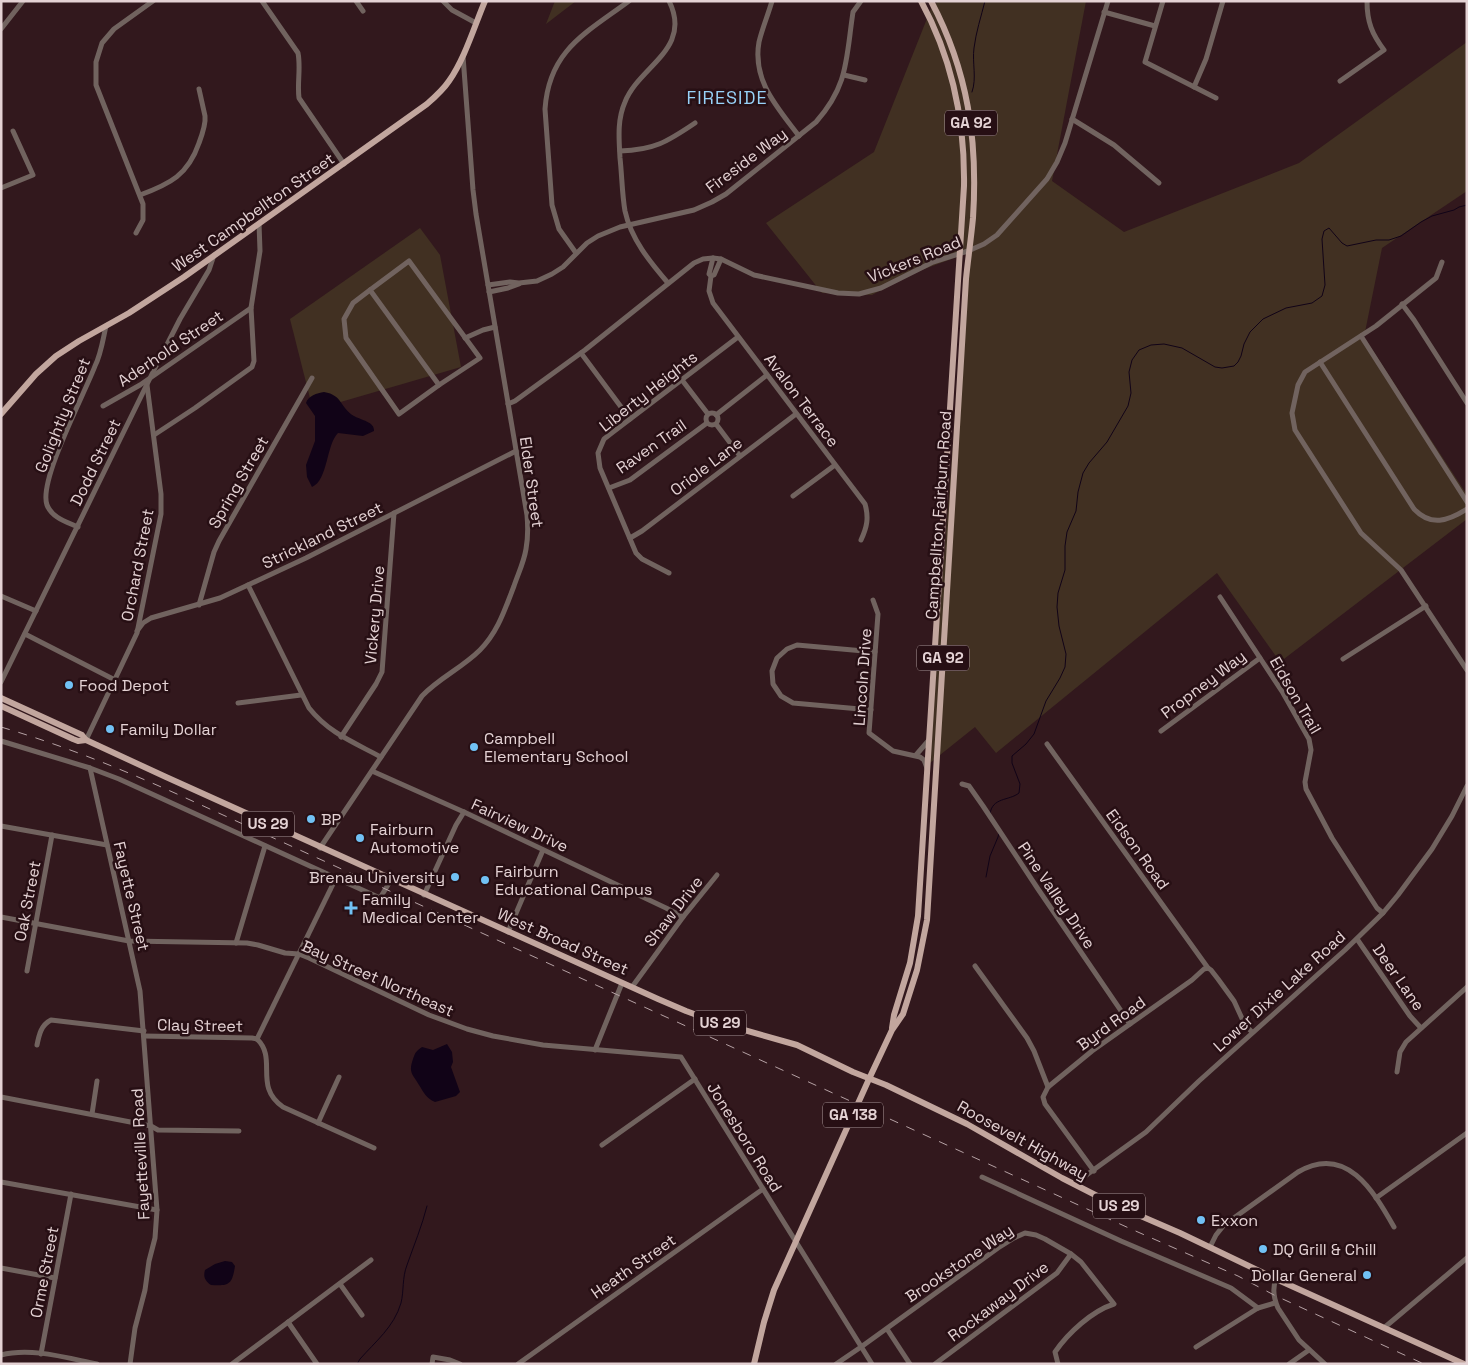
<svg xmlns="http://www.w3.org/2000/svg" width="1468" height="1365" font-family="'Space Grotesk',sans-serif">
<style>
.green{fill:#413022}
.water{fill:#110317}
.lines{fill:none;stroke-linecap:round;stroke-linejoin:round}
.stream{stroke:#110317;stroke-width:1}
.minor{stroke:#71635f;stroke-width:5}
.major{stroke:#c2a69e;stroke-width:6}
.rail{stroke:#b5a1a4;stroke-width:1;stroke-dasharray:9 9;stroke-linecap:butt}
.poi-dot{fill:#71c1f4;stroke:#270f14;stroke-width:2}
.labels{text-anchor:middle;stroke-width:5;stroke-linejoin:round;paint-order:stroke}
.shield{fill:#270f14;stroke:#ab989a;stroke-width:1}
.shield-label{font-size:15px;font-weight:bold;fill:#e4d2d4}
.street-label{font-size:16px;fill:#e4d2d4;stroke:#270f14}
.poi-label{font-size:16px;fill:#e4d2d4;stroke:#270f14;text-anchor:start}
.neighbourhood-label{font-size:18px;letter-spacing:1px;fill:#98d2f8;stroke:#270f14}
</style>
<rect width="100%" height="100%" fill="#32181d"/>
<g class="green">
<path d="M555,1H576L546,24Z"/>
<path d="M939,1H1086L1052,181L1124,232L1299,163L1467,42V191L1382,248L1364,337L1467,495V519L1280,662L1217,573L996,753L975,727L930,763L934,685L968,253L908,275L872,295L822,293L766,223L874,152L932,6Z"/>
<path d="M420,228L440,255L461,367L313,410L290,319Z"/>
</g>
<g class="water">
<path d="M324,392C343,395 340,408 354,416C361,420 375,422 374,431L363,436L338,433C326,445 328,480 312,487L307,477L306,465L315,441V416L306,403C308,396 317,393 324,392Z"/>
<path d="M447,1044L452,1052L453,1062L451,1067L460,1092L456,1096L435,1102C426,1098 424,1093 419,1085C413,1074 408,1073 413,1059C415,1053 416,1051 422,1047L433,1050Z"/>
<path d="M225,1261L232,1262L235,1266C232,1285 229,1286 211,1285C205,1281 203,1277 205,1270L215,1264Z"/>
</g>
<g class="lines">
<g class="stream">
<path d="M972,92C977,78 972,63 974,48C976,32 981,17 985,1"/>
<path d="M990,814C992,797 1009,801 1019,793L1020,784L1012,763V756L1026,744L1034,734L1046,701L1060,678L1065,667L1066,654L1059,626L1057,607L1058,593L1065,570V546L1067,532L1076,511L1078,492L1083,473L1089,463L1107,442L1128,406L1131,393L1129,372L1132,360L1139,350L1151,345L1164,344L1182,348L1215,367L1222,368L1234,366L1238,362L1241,356L1244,344L1250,332L1263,319L1286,308L1312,303L1322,296L1325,285L1322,239L1324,231L1329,228L1342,243L1347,246L1376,240H1389L1401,236L1421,222L1432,216L1454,210L1459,207L1467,205"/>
<path d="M986,877L990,856L998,837L999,833"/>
<path d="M357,1364L360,1359C375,1342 394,1327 401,1303C404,1291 402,1278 407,1265C414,1245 422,1226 427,1206"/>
</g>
<g class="minor">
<path d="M262,1L298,53C301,68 297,83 299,98L344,164"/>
<path d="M356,1L363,11"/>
<path d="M443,1L452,10L476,23"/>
<path d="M772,1C768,15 762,29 759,42C752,81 778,108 799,136"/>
<path d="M1163,1L1145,62L1216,98"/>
<path d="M1104,12L1155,26"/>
<path d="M1,29L23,1"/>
<path d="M844,75L865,80"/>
<path d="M1340,81L1384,50C1372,34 1367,22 1367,1"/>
<path d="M1194,87L1206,59L1223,1"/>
<path d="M1072,119L1114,145L1159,183"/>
<path d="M620,151C654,150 667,142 695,123"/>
<path d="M1,188L33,175L13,131"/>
<path d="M140,195C170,184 188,175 199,143C202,135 206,124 205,116C203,107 201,98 199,89"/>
<path d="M136,233L143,220V204L96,85V62L102,43L114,29L153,1"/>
<path d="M576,253L559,229L552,205L545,109C549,50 586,33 629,1"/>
<path d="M713,258L709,274L711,276L709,291L713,303L865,504C869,518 867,527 861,540"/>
<path d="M409,261L480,358L439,385L370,290Z"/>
<path d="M1442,262L1436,278L1376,326L1305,372L1298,385L1292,413L1295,430L1361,533L1401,570L1467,670"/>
<path d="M711,276L714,275L721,259"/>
<path d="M668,283C650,262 631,239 625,211C622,194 622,176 620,158C619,139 617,120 625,102C639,66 693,49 669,1"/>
<path d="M488,285L510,282L519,283L537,281L552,274L563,267L587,243L598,236L620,227L694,210L712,202L726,194L816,122C847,87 846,62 852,19L853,12L861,1"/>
<path d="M370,290L353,303L344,319L346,338L399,414L439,385"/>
<path d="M489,292L508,288L519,284"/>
<path d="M1402,304L1414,320L1467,403"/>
<path d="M1361,336L1467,502"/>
<path d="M465,338L483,330L495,327"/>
<path d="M581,353L630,419"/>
<path d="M1320,362L1414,509C1431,527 1448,521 1467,509"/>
<path d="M682,380L708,414"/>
<path d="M508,404L515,401L585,350L694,263L703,259L713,258L721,259L754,275L838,293L859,294L881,288L933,262L968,251L984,244L997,235L1047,179L1057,162L1065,143L1108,1"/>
<path d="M103,406L140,385L251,308"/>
<circle cx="712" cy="419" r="6"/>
<path d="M716,415L767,375"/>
<path d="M716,424L740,456"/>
<path d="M154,435L195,408L252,367L254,361L251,308L260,251L259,223"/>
<path d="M609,488L630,480L707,423"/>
<path d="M793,496L835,465"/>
<path d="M78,527C67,522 52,518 47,505C38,481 85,393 95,366C101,354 103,339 106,326"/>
<path d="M630,538L642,531L796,414"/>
<path d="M669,573L642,559L636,553L600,468L598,453L604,439L613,432L738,337"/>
<path d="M248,585L309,708C329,733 353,742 381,757"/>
<path d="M1,596L36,611"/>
<path d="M1220,597L1283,693L1309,739L1311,750L1305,782L1306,789L1332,838L1377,908L1383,913"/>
<path d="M873,600L878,614L869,733L893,751L920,757L924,760L927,768"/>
<path d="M199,605L214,552L219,541L312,378"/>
<path d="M137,631L143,623L151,618L220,598L248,585L306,558L516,451"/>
<path d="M25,634L115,680"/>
<path d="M1343,659L1426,606"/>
<path d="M1,682L154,370L180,319L209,270L214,255"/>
<path d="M238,703L301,695"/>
<path d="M871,710L793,703L781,696L773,684L772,671L777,658L787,649L797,645L875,652"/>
<path d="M1161,731L1260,658"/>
<path d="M341,737L376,684L382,672L394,513"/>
<path d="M86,740L137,633L161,514V494L147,385"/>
<path d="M1,741L90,768L119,779L380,898L391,880"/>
<path d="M1047,744L1208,968"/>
<path d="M916,755L929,740"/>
<path d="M90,768L140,991L157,1210L155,1238L149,1261L145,1290L135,1328L130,1364"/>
<path d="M372,771L464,812L666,908L683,917"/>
<path d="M962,784L969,786L983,806L1038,889L1130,1024"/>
<path d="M1,826L107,845"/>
<path d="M320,848L422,696C439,678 462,668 480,650C498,632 505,609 514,586C518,574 524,562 526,549C528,538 528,526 527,515L476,214L473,190L463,56"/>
<path d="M424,895L456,825L464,812"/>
<path d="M1,917L129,941L247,943L258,945L285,953L299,954L309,958L429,1015L467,1029L493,1036L543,1045L681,1057L872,1364"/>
<path d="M508,932L543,850"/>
<path d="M1357,939L1410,1016L1421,1028"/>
<path d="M236,943L265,846"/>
<path d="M975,966L1027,1038L1034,1051L1048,1087"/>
<path d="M27,971L52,835"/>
<path d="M632,987L683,917L717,875"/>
<path d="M144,1036L252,1038L257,1039"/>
<path d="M257,1039L336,878"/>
<path d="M257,1039C278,1059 253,1086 283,1107L374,1148"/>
<path d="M37,1045C39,1035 41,1025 51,1020L144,1031"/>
<path d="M595,1050L622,983"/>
<path d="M1397,1072L1400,1052L1406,1042L1467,987"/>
<path d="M1,1097L151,1126L158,1130L239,1131"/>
<path d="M92,1114L97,1081"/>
<path d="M318,1123L339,1077"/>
<path d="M602,1145L695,1079"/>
<path d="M1094,1171L1045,1104L1043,1097L1048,1087L1092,1051L1192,980L1204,969L1208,968L1211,970L1218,979L1234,1001L1245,1025L1252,1032"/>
<path d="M982,1177L1121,1241L1231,1288L1258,1308"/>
<path d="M1,1182L157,1210"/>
<path d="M1074,1184L1146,1132L1199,1081L1345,950L1383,913L1398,895L1432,849L1452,816L1467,786"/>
<path d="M1376,1198L1467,1133"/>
<path d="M1210,1247L1216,1235L1224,1225L1298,1172C1346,1144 1373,1190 1394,1227"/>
<path d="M1,1268L55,1278"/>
<path d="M1276,1279C1272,1289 1274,1299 1278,1308L1299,1340L1325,1364"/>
<path d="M340,1284L362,1315"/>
<path d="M288,1322L317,1364"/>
<path d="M1385,1327L1467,1258"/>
<path d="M887,1329L910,1364"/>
<path d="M1196,1347L1258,1308L1275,1303"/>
<path d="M41,1354L71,1194"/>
<path d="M1,1355C31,1347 67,1358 97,1364"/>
<path d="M232,1364L371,1260"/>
<path d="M432,1364L433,1357L450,1360L460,1364"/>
<path d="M518,1364L763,1189"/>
<path d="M836,1364L861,1347L998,1248L1014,1238L1025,1233L1036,1235L1045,1239L1071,1254L1081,1262L1114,1304C1092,1311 1068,1333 1055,1352L1058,1364"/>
<path d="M935,1364L1057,1273L1071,1254"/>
<path d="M1289,1364L1309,1350"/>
</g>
<g class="major">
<path d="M1,414L36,374L56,356L79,341L129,313L184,277L427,104C435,97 443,90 449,81C465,58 474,27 485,1"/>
<path d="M1,698L82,735L86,740L166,777L658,999L686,1011L716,1022L797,1045L853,1072L886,1085L967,1124L1062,1178L1113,1204L1180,1233L1276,1279L1464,1364"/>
<path d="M1,706L73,739L78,741L86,740"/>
<path d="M892,1028L894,1015L910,963L918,916L964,186C965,121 952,58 921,1"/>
<path d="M754,1364L764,1322L774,1290L869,1079L892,1030L903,1014L917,970L927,920L966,279C968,259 971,239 973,218C978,140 968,71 931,1"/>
</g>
<path class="rail" d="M1,727C62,745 119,768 177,794L1131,1229L1238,1276L1274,1295L1424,1364"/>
</g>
<g class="poi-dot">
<circle cx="69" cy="685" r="5"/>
<circle cx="110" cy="729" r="5"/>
<circle cx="474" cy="747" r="5"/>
<circle cx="311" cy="819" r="5"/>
<circle cx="360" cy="838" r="5"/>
<circle cx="455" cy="877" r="5"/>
<circle cx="485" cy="880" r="5"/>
<path d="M348.5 900.5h5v5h5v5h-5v5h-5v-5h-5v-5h5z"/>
<circle cx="1201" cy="1220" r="5"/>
<circle cx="1263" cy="1249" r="5"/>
<circle cx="1367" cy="1275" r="5"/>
</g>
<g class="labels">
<g class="shield">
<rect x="945" y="110.5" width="52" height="25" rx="4"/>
<rect x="917" y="645.5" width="52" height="25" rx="4"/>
<rect x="242" y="811.5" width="52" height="25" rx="4"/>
<rect x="694" y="1010.5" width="52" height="25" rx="4"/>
<rect x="823" y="1102.5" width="60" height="25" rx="4"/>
<rect x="1093" y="1193.5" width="52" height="25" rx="4"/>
</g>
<g class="shield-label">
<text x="971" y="128">GA 92</text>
<text x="943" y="663">GA 92</text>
<text x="268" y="829">US 29</text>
<text x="720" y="1028">US 29</text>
<text x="853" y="1120">GA 138</text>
<text x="1119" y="1211">US 29</text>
</g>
<g class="street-label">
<text transform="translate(746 160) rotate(-37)" y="6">Fireside Way</text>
<text transform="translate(253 212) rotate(-35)" y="6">West Campbellton Street</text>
<text transform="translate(914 259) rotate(-22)" y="6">Vickers Road</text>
<text transform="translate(170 348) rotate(-34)" y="6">Aderhold Street</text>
<text transform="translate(648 391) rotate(-38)" y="6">Liberty Heights</text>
<text transform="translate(802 400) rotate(53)" y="6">Avalon Terrace</text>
<text transform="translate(62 415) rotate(-68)" y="6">Golightly Street</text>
<text transform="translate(651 446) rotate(-35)" y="6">Raven Trail</text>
<text transform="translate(95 462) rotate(-64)" y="6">Dodd Street</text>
<text transform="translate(706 466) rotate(-37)" y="6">Oriole Lane</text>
<text transform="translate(238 482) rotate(-60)" y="6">Spring Street</text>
<text transform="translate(532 482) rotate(82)" y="6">Elder Street</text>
<text transform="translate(938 515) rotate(-86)" y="6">Campbellton Fairburn Road</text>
<text transform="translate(322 535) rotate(-26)" y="6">Strickland Street</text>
<text transform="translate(137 565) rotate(-79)" y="6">Orchard Street</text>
<text transform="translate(374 615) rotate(-85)" y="6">Vickery Drive</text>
<text transform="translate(862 677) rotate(-86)" y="6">Lincoln Drive</text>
<text transform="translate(1203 684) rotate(-37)" y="6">Propney Way</text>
<text transform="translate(1296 695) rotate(60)" y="6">Eidson Trail</text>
<text transform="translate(520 825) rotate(25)" y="6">Fairview Drive</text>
<text transform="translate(1138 849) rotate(54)" y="6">Eidson Road</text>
<text transform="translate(1057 895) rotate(56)" y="6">Pine Valley Drive</text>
<text transform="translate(132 896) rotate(77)" y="6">Fayette Street</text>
<text transform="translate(27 901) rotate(-79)" y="6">Oak Street</text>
<text transform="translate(673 911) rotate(-52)" y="6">Shaw Drive</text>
<text transform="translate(563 941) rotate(24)" y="6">West Broad Street</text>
<text transform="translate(1399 977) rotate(55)" y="6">Deer Lane</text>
<text transform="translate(378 978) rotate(24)" y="6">Bay Street Northeast</text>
<text transform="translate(1279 991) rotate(-42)" y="6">Lower Dixie Lake Road</text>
<text transform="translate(1111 1023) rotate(-36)" y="6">Byrd Road</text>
<text transform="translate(200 1025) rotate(1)" y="6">Clay Street</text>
<text transform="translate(745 1137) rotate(58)" y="6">Jonesboro Road</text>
<text transform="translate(1023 1140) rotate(29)" y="6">Roosevelt Highway</text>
<text transform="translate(140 1154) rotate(-93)" y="6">Fayetteville Road</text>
<text transform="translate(959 1263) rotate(-34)" y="6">Brookstone Way</text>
<text transform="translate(633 1266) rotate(-35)" y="6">Heath Street</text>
<text transform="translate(44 1272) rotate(-79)" y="6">Orme Street</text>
<text transform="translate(998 1301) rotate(-37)" y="6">Rockaway Drive</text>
</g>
<g class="poi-label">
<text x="79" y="691">Food Depot</text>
<text x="120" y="735">Family Dollar</text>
<text x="484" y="744">Campbell<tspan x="484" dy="18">Elementary School</tspan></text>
<text x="321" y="825">BP</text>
<text x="370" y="835">Fairburn<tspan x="370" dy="18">Automotive</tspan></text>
<text x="495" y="877">Fairburn<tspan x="495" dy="18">Educational Campus</tspan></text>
<text x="445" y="883" text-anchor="end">Brenau University</text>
<text x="362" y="905">Family<tspan x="362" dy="18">Medical Center</tspan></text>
<text x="1211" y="1226">Exxon</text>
<text x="1273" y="1255">DQ Grill &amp; Chill</text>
<text x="1357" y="1281" text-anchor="end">Dollar General</text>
</g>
<g class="neighbourhood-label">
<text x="727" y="104">FIRESIDE</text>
</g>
</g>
<rect width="1468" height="1365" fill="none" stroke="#e4d2d4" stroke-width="5"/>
</svg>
